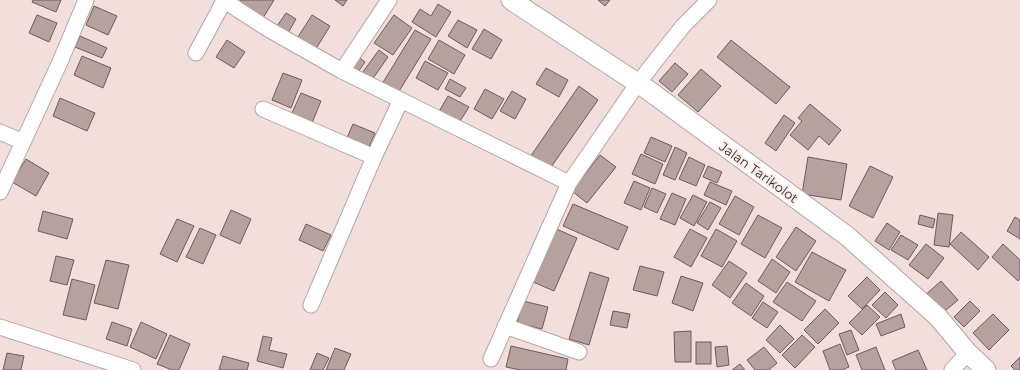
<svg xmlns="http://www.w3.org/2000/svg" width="1020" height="370" font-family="Montserrat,sans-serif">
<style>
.building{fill:#b5a29f;stroke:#6e5d5a}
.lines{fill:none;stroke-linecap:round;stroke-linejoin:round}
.minor-casing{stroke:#b7a3a0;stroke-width:17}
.tertiary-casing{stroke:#b7a3a0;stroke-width:21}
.minor{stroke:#fff;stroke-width:15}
.tertiary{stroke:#fff;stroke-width:19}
.labels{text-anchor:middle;stroke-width:3.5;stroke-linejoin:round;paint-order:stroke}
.street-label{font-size:13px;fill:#393130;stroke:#fcece9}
</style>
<rect width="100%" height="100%" fill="#f2deda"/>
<g class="building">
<path d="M33,0H61L56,12L32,2Z"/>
<path d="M241,0H274L263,18L239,3Z"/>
<path d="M335,0H347L343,6Z"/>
<path d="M598,0H610L605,6Z"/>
<path d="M438,4L451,12L436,37L412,22L420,9L431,16Z"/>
<path d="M94,6L117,16L108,35L86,25Z"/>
<path d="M286,13L296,19L288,33L277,26Z"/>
<path d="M37,15L57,23L49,42L29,33Z"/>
<path d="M312,15L330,26L314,52L296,40Z"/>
<path d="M394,15L412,28L393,55L374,43Z"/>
<path d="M458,20L477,30L467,48L448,36Z"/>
<path d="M484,29L502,40L491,59L472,49Z"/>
<path d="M415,30L431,39L398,93L382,84Z"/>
<path d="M80,36L107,48L102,58L75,47Z"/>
<path d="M227,40L245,52L234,68L216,57Z"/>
<path d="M439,40L465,55L454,74L428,59Z"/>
<path d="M731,40L790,87L776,104L717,57Z"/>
<path d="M379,50L388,57L372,80L362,73Z"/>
<path d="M356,55L365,62L356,75L347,68Z"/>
<path d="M82,56L111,68L103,88L74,75Z"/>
<path d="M425,61L448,73L438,90L416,78Z"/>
<path d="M675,63L688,74L672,92L659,81Z"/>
<path d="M546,68L568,80L559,97L536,84Z"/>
<path d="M701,69L721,86L698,112L678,95Z"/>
<path d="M283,73L302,80L291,108L272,100Z"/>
<path d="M450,79L466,88L460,97L445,89Z"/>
<path d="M579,86L598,100L549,170L530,157Z"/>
<path d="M485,89L504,99L492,119L474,109Z"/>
<path d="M512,91L526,99L515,119L500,111Z"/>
<path d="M301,93L321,101L312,123L291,115Z"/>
<path d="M448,96L469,107L457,126L437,115Z"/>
<path d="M60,98L95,113L87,131L53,116Z"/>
<path d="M810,104L841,130L829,145L819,136L808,150L790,135L802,121L798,118Z"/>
<path d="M784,115L795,123L776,151L765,143Z"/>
<path d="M353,124L375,133L368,149L346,140Z"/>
<path d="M651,137L672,146L665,162L644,153Z"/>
<path d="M675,147L687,153L675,180L663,175Z"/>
<path d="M641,154L663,164L655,184L632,174Z"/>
<path d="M600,155L616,167L587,203L572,191Z"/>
<path d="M689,157L705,165L696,186L679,179Z"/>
<path d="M808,157L847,164L841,200L802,194Z"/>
<path d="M26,159L49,173L36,196L12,182Z"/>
<path d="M708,166L722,172L717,183L703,177Z"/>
<path d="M870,166L893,177L873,218L849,206Z"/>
<path d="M634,181L650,188L641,210L624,203Z"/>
<path d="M710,182L732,191L726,205L704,195Z"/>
<path d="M652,188L666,194L657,213L644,207Z"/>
<path d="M672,193L686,199L675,225L660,219Z"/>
<path d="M693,195L707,202L694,226L680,218Z"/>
<path d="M735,196L754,207L739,235L719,224Z"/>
<path d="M710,202L721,208L708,230L697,223Z"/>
<path d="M573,204L628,227L618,250L563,226Z"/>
<path d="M231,210L251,219L240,244L220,235Z"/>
<path d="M43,211L73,219L67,239L38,231Z"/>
<path d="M938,213L953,215L949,247L934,245Z"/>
<path d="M758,215L782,228L765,258L741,244Z"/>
<path d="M920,215L935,219L933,228L918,224Z"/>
<path d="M1015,217L1020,220V239L1007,231Z"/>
<path d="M177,219L194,226L177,262L160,254Z"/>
<path d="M887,223L900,232L889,250L875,241Z"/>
<path d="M306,224L331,235L323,251L299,240Z"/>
<path d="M796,227L816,241L796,271L776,257Z"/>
<path d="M200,228L216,235L203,264L186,257Z"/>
<path d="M554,228L577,238L554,291L531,281Z"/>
<path d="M690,229L707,238L691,267L674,257Z"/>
<path d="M716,229L737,241L722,267L701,256Z"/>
<path d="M961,232L989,257L978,270L950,244Z"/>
<path d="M901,235L918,245L908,260L891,250Z"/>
<path d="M926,244L944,258L928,279L909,265Z"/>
<path d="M1003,244L1020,260V278L1018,281L992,257Z"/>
<path d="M812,252L846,270L829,301L795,282Z"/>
<path d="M56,256L74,260L67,285L50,281Z"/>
<path d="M772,259L790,272L776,293L758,281Z"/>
<path d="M106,260L129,265L118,309L94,303Z"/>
<path d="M729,261L747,273L730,298L712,285Z"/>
<path d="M640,266L664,272L657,296L633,290Z"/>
<path d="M590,272L609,278L589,345L569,339Z"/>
<path d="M681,276L703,283L693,311L672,303Z"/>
<path d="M867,277L880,290L862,309L848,296Z"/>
<path d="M72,279L95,285L86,320L63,315Z"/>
<path d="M941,281L958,300L940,315L923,297Z"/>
<path d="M787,282L816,301L802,321L773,302Z"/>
<path d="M746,283L764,296L751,316L732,303Z"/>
<path d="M885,292L898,305L886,318L872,305Z"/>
<path d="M523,301L548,307L542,329L517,323Z"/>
<path d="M970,301L980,311L964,327L954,317Z"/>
<path d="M763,302L778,312L767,328L752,318Z"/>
<path d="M867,305L880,317L862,335L849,323Z"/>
<path d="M825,309L839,323L818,344L804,330Z"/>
<path d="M613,311L630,314L627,328L610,325Z"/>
<path d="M901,314L905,327L881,336L876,324Z"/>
<path d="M993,314L1009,330L989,350L973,333Z"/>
<path d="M112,322L132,329L127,346L106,339Z"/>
<path d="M141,322L167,334L156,359L130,347Z"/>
<path d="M780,325L794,339L780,353L766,340Z"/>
<path d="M851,330L859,350L847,355L839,334Z"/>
<path d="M691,331V362H675L674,332Z"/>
<path d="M170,335L190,344L179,370H172L157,364Z"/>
<path d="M802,335L815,347L795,368L782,355Z"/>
<path d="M263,336L272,338L269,350L287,354L283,368L257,361Z"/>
<rect x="696" y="342" width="15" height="22"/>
<path d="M840,344L849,367L842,370H830L823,351Z"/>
<path d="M511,346L568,359L566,370H520L506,367Z"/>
<path d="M727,346L729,365L717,367L715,347Z"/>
<path d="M764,347L777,363L769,370H755L747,360Z"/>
<path d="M876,347L885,370H862L856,355Z"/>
<path d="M335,348L351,354L344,370H326Z"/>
<path d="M918,350L927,370H896L892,361Z"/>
<path d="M7,353L24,356L21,370H3Z"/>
<path d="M317,353L329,358L323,370H310Z"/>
<path d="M223,356L249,363L247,370H219Z"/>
<path d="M1020,357V370H1015L1011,366Z"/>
<path d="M740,364L745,370H732Z"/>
</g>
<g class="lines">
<g class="minor-casing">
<g id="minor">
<path d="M223,0L268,29L342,71L569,183"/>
<path d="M196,53L224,1"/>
<path d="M342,71L389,0"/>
<path d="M263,109L374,157"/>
<path d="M0,132L23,142"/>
<path d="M0,192L60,62L86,0"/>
<path d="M311,305L374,157L401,100"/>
<path d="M505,326L579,352"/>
<path d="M0,327L133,370"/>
<path d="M491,359L569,183L638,83L683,26L709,0"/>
<path d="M952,370L968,353"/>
</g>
</g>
<g class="tertiary-casing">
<path id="tertiary" d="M511,0L648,90L847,236L938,317L968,353L986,370"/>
</g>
<use href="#minor" class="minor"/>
<use href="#tertiary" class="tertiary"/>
</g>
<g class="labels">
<g class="street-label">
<text transform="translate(759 172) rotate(36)" y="5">Jalan Tarikolot</text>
</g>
</g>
</svg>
